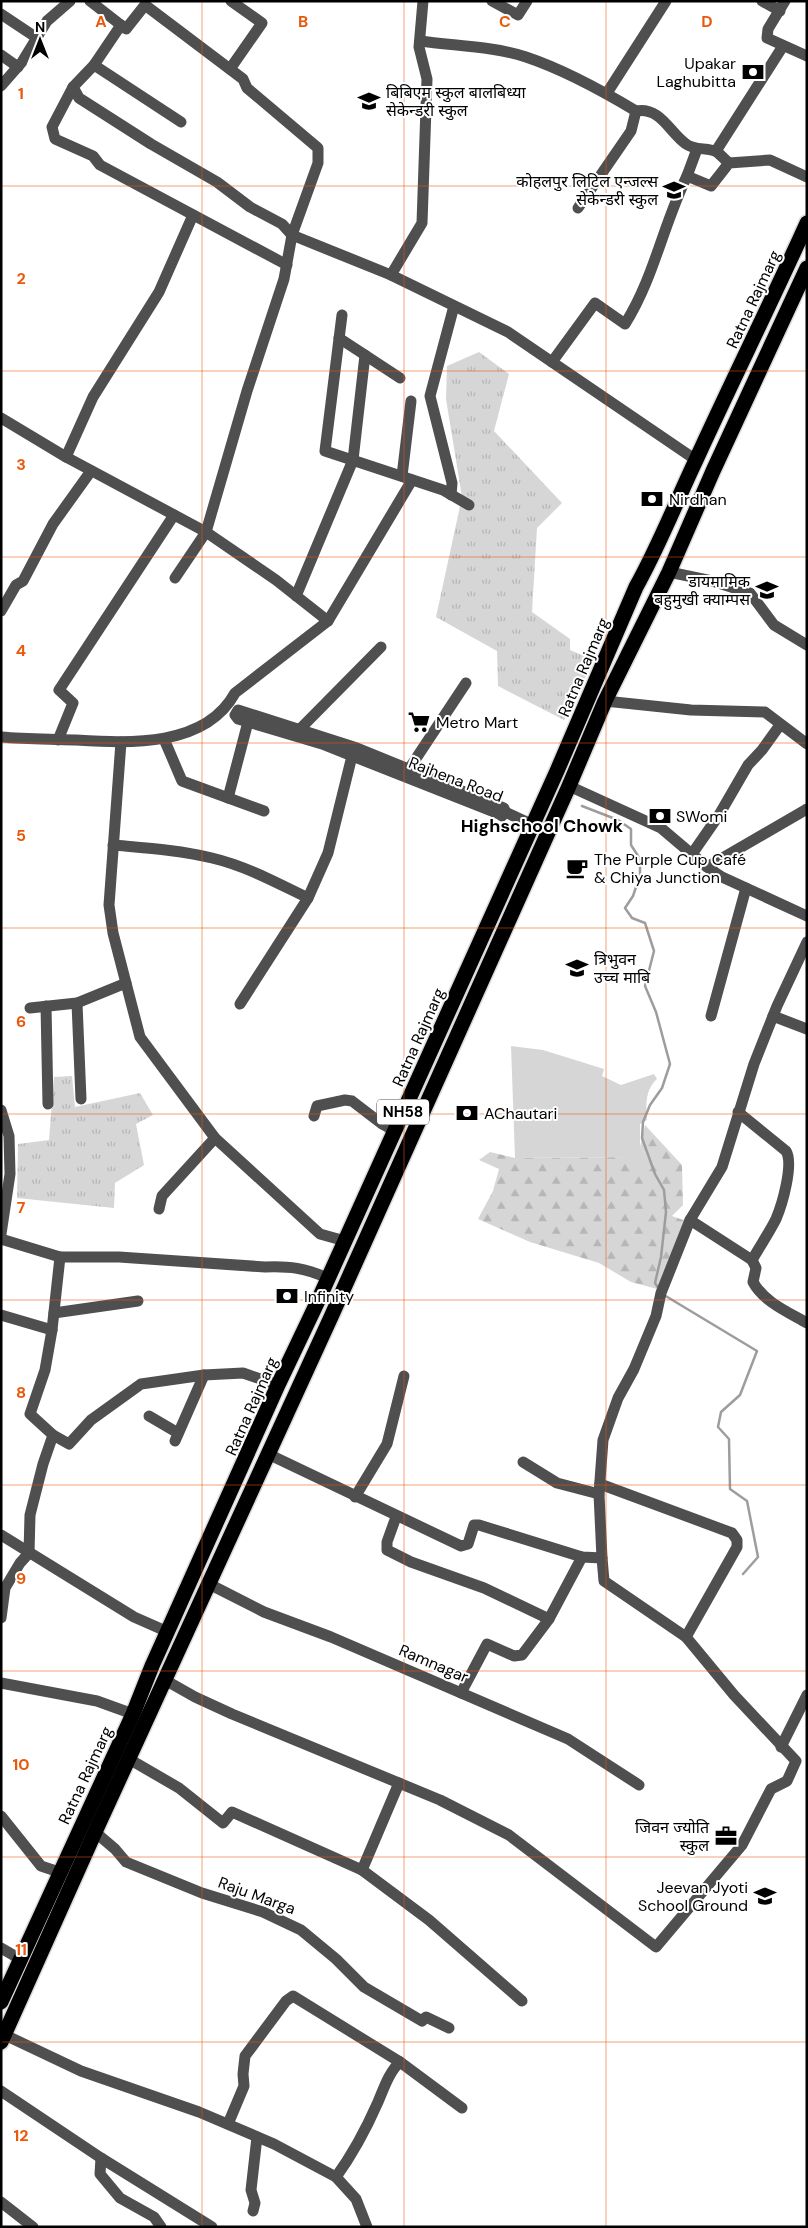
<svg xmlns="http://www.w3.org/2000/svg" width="808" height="2228" font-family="'DM Sans','Noto Sans Devanagari',sans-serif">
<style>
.grass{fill:url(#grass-tufts)}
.forest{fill:url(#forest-firs)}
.garden{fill:#d6d6d6}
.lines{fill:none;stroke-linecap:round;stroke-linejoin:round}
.stream{stroke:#9d9d9d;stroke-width:2.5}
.highway-casing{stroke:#dbdbdb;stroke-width:18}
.minor{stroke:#4f4f4f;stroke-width:11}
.highway{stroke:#000;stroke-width:15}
.grid{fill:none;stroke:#e8590c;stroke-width:1;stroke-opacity:0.55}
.labels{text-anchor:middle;stroke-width:4;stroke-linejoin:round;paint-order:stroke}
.shield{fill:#fff;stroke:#4c4c4c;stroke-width:1}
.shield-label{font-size:15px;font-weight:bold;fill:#000}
.poi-label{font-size:16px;fill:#000;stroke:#fff;text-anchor:start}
.street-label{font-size:16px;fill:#000;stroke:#fff}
.neighbourhood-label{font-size:18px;font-weight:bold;fill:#000;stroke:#fff}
.grid-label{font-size:16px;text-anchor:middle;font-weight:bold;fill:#e8590c;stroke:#fff;stroke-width:4;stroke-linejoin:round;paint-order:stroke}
</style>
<defs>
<pattern id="grass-tufts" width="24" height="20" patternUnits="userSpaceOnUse" patternTransform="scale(1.25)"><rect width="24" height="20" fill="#d6d6d6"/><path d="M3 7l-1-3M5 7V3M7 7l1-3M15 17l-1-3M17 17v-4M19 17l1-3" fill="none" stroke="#b6b6b6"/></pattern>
<pattern id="forest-firs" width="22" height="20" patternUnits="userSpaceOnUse" patternTransform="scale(1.25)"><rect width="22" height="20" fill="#d6d6d6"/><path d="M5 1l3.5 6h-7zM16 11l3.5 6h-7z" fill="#b6b6b6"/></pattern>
</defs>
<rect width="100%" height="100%" fill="#fff"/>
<g class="grass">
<path d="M479,352L509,374L494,431L562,503L537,528L532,612L570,639V650L594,660L564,720L498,686L497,651L436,617L462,497L446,399L447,366Z"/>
<path d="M72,1076L75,1107L140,1093L153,1115L136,1124L144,1165L115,1183L114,1208L17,1198L18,1144L49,1140L54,1077Z"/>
</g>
<path class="forest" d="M645,1125L682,1165L683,1205L672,1216L686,1221L661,1290L631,1282L599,1263L530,1242L478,1219L493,1191L499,1169L479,1160L490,1152L515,1158L631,1157L654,1165L640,1147Z"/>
<path class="garden" d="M511,1046L543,1050L604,1069L602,1076L621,1085L654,1074L657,1079C645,1090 646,1105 647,1120L640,1124V1147L654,1165L649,1171L631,1157L515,1158Z"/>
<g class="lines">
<g class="stream">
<path d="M582,806L618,820L631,829V845L640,859V875L633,896L625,908L632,918L645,923L654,951L645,986L656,1012L670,1064L662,1088L650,1105L643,1122L642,1138L655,1174L664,1190L666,1212L661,1257L655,1283L659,1289"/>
<path d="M664,1295L757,1351L740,1395L721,1412L718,1427L729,1439L730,1489L747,1501L758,1557L743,1574"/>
</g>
<g class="highway-casing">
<g id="highway">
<path d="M1,2002L133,1714L152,1666L278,1385L317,1303L557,771L636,587C659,546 676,502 696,460C732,381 771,303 807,223"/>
<path d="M1,2042L95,1832L331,1317L569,786L605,701L669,572L713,471L807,268"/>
</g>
</g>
<g class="minor">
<path d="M90,1L126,29L145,5L243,79L247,88L318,148V163L292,235L284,279L247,391L206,532L175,578"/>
<path d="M492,1L518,15L527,1"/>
<path d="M762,1L780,11"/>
<path d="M785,1L768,29L767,38L807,56"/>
<path d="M1,14L37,38"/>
<path d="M420,41C454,46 493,46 526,57C565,70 601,90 636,111C661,107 669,132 686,144C695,151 708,147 717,152C721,155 725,160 729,163"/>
<path d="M1,55L18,67"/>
<path d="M94,65L121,25"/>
<path d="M230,69L262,23L231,1"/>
<path d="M1,86L22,62L47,21L70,1"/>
<path d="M73,87L52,127L55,139L93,156L100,165L287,265"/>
<path d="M607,93L666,1"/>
<path d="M181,122L94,65L73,87L79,98L151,144L217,182L250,207L282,224L292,235L391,275L508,332L696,460"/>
<path d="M716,151L783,46"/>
<path d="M687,176L697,149"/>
<path d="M578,208L631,131L636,111"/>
<path d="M391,275L422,223L427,79L419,47L423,1"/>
<path d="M342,315L325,451L443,490L469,505"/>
<path d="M339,338L400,378"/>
<path d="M552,362L595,303L625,324C654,278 663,225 687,176L711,186L729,163L770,160L807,177"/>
<path d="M1,418L66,457L206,532L276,580L328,621"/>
<path d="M66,457L93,397L159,292L193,215"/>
<path d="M402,476L411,401"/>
<path d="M451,495L452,483L430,396L454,306"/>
<path d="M669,572L712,581L750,593L774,625L807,645"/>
<path d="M296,596L353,460L365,355"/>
<path d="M1,611L16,585L23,581L53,524L91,471"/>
<path d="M605,701L691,710L765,712L807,744"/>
<path d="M238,710L357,748L504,808L505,812L502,816L499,814L322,744L238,719L235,715Z"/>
<path d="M300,729L381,647"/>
<path d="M1,737C26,739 50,739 74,740C128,743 205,748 235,693L328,621L412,480"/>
<path d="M164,739L182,781L264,811"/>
<path d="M58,740L73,703L59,690L174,515"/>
<path d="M121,742L109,905L113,933L140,1037L215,1138L320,1234L345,1241"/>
<path d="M409,769L466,683"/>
<path d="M569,786L661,828L707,867L722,877L807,916"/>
<path d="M228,798L248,722"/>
<path d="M505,812L531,824"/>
<path d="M113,845C146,848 179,850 212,858C246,866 277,883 308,898L328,853L352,756"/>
<path d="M692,854L719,815L748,765L762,750L780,725"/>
<path d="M707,867L807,809"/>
<path d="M77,1003L81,1099"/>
<path d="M240,1004L308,898"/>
<path d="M46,1006L48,1104"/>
<path d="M30,1008L77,1003L126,983"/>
<path d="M711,1016L746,888"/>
<path d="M773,1016L807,1029"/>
<path d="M1,1110L9,1136L10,1174L1,1234"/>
<path d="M738,1112L786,1151C794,1164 782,1205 776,1219C769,1233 760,1246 752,1260"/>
<path d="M314,1116L317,1106L345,1100L352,1101L382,1124L395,1131"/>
<path d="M159,1209L162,1196L215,1138"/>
<path d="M690,1220L752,1260L756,1268L753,1282C764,1302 788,1312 807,1323"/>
<path d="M1,1239L60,1257H119L265,1267C289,1266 306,1268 327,1278"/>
<path d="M54,1313L138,1301"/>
<path d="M1,1315L52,1330"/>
<path d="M149,1416L178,1433"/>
<path d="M53,1435L69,1444L91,1420L141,1384L204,1375L243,1373L278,1385"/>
<path d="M175,1441L204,1375"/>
<path d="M268,1454L461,1546L468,1544L474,1525H479L582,1557L602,1558L599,1494L603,1440L618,1398L634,1369L656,1316L661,1293L690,1220L722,1167L754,1064L777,1006L807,942"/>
<path d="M523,1462L557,1483L599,1494"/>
<path d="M600,1484L732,1533L737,1540V1547L686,1637"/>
<path d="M355,1497L387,1444L404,1376"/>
<path d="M396,1517L387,1542V1550L411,1562L484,1588L549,1619"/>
<path d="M1,1535L134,1617L168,1632"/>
<path d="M209,1584L264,1612L331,1637L568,1739L639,1785"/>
<path d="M1,1618L5,1588L20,1563L29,1553L30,1515L43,1464L53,1435L30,1414L45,1370L52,1330L60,1257"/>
<path d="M165,1680L195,1697L232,1714L440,1800L509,1835L656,1947L742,1845L771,1789L787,1781L796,1761L734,1695L686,1637L604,1581L602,1558"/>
<path d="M1,1683L97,1701L133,1714"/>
<path d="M461,1693L487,1644L514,1656L522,1655L549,1619L582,1557"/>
<path d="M781,1747L807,1695"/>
<path d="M129,1759L179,1788L223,1823L232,1812L362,1870L399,1783"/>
<path d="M1,1816L41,1866L59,1872"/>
<path d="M95,1832L115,1849L126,1862L202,1893L263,1912L301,1930L336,1959L364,1987L422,2021L426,2017L449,2028"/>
<path d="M362,1870L429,1920L522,2001"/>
<path d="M1,1948L20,1959"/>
<path d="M5,2035L81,2071L199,2112L274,2144L336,2177L356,2199L367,2227"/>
<path d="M1,2091L101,2158L212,2227"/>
<path d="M228,2124L244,2086L243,2074L245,2056L286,2001L293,1996L400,2062"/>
<path d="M101,2158L100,2174L120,2198L154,2217L161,2227"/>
<path d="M336,2177C352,2155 367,2127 378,2102C384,2088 389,2072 400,2062L462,2108"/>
<path d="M1,2202L33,2227"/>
<path d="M253,2211L255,2203L251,2190L257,2137"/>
</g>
<use href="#highway" class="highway"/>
</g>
<path class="grid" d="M202,1V2227M404,1V2227M606,1V2227M1,186H807M1,371H807M1,557H807M1,743H807M1,928H807M1,1114H807M1,1300H807M1,1485H807M1,1671H807M1,1857H807M1,2042H807"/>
<defs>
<g id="bank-bare" transform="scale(1.725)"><path d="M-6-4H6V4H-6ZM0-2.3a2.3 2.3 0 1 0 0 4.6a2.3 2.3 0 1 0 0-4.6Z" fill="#000" stroke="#fff" stroke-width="2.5" paint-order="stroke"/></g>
<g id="school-bare" transform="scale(1.725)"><path d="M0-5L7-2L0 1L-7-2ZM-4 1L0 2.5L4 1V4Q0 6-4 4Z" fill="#000" stroke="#fff" stroke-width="2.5" paint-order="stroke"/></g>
<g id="supermarket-bare" transform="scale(1.725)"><path d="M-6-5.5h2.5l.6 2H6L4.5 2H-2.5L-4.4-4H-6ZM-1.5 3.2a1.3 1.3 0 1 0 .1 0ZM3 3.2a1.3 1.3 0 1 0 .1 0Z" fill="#000" stroke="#fff" stroke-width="2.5" paint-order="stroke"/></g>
<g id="cafe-bare" transform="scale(1.725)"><path d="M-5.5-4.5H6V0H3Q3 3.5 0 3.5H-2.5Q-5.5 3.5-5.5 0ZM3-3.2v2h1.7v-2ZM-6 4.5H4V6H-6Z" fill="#000" stroke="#fff" stroke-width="2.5" paint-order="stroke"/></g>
<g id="office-bare" transform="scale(1.725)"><path d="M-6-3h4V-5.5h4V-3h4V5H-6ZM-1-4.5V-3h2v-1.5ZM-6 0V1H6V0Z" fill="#000" stroke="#fff" stroke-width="2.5" paint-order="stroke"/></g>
</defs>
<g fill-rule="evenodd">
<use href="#bank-bare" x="753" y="72"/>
<use href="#school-bare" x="369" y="101"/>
<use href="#school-bare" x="674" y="190"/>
<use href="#bank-bare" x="652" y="499"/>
<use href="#school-bare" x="767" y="590"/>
<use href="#supermarket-bare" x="419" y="722"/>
<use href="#bank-bare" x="660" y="816"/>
<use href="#cafe-bare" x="577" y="868"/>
<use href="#school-bare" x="577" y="968"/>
<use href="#bank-bare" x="467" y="1113"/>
<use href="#bank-bare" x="287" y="1296"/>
<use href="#office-bare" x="726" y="1836"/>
<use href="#school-bare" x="765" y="1896"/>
</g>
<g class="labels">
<rect class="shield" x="377" y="1099.5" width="52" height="25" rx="4"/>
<g class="shield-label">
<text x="403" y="1117">NH58</text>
</g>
<g class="poi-label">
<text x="736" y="69" text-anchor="end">Upakar<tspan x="736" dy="18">Laghubitta</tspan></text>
<text x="386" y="98">बिबिएम स्कुल बालबिध्या<tspan x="386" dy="18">सेकेन्डरी स्कुल</tspan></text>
<text x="658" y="187" text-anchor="end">कोहलपुर लिटिल एन्जल्स<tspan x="658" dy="18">सेकेन्डरी स्कुल</tspan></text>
<text x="669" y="505">Nirdhan</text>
<text x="750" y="587" text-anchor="end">डायमामिक<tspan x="750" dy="18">बहुमुखी क्याम्पस</tspan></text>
<text x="436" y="728">Metro Mart</text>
<text x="676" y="822">SWomi</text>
<text x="594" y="865">The Purple Cup Café<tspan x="594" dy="18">&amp; Chiya Junction</tspan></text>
<text x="594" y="965">त्रिभुवन<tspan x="594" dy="18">उच्च माबि</tspan></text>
<text x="484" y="1119">AChautari</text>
<text x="304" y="1302">Infinity</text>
<text x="709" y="1833" text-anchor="end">जिवन ज्योति<tspan x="709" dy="18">स्कुल</tspan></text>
<text x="748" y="1893" text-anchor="end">Jeevan Jyoti<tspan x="748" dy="18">School Ground</tspan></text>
</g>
<g class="street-label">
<text transform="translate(753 299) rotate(-65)" y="6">Ratna Rajmarg</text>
<text transform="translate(583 667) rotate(-67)" y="6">Ratna Rajmarg</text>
<text transform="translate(456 779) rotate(21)" y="6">Rajhena Road</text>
<text transform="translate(418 1037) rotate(-66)" y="6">Ratna Rajmarg</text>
<text transform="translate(251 1406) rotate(-66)" y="6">Ratna Rajmarg</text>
<text transform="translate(434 1663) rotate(23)" y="6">Ramnagar</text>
<text transform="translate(85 1775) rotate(-65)" y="6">Ratna Rajmarg</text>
<text transform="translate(257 1895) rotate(20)" y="6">Raju Marga</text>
</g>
<g class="neighbourhood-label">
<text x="542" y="832">Highschool Chowk</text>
</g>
</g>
<g class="grid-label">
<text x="101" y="27">A</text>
<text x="303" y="27">B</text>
<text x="505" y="27">C</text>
<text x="707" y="27">D</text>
<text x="21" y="99">1</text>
<text x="21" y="284">2</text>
<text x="21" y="470">3</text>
<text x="21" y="656">4</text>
<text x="21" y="841">5</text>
<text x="21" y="1027">6</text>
<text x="21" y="1213">7</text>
<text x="21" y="1398">8</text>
<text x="21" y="1584">9</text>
<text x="21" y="1770">10</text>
<text x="21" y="1955">11</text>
<text x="21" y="2141">12</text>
</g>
<rect width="808" height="2228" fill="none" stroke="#000000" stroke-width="5"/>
<g transform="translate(40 40)" stroke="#ffffff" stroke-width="4" paint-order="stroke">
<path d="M0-4L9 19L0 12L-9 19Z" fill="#000000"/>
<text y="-8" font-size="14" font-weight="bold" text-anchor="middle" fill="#000000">N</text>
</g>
</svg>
